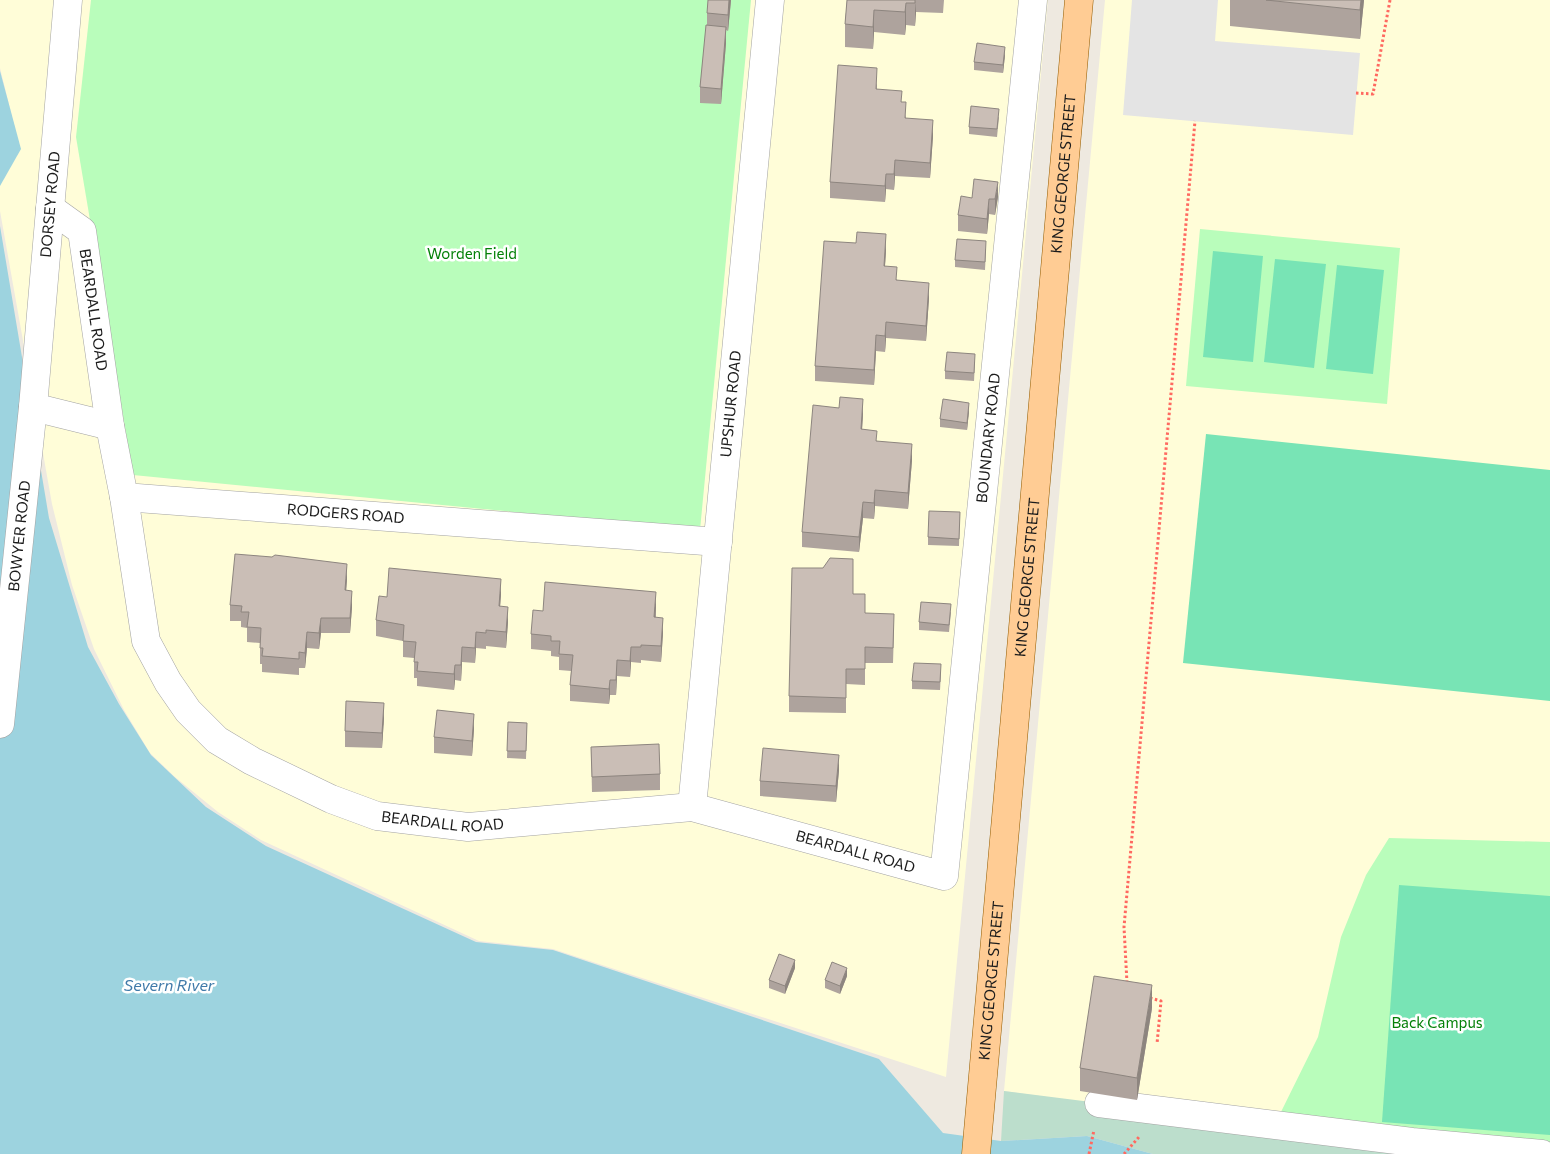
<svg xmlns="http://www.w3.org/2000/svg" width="1550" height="1154" font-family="Commissioner,sans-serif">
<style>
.education{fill:#fffdd8}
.wetland{fill:#bcdecc}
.park{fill:#b9fdbb}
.pitch{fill:#78e4b5}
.parking{fill:#e4e4e4}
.water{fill:#9dd3df}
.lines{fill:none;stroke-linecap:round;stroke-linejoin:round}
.minor-casing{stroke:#a3a3a3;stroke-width:29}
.major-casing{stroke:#935c00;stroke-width:29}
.path{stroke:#ff6960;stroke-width:3;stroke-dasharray:2.5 2.5;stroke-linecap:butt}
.minor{stroke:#fff;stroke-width:28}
.major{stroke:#ffcc94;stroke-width:28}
.wall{fill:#aea39d}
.shaded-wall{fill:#8d857f}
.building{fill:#cabeb6;stroke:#8d857f}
.labels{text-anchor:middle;stroke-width:5;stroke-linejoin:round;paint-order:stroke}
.street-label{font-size:15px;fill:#1c1c1c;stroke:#fff}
.park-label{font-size:15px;fill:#048008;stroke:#fff}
.water-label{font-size:16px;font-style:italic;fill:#407aa9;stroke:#fff}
</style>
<rect width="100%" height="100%" fill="#eee9e0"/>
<g class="education">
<path d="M0,0H1048L946,1077L553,949L479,941L261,840L218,812L175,777L150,753L124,710L94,649L72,585L52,504L0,211V169L18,141L0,68Z"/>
<path d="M1105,0H1550V1154H1459L1004,1091Z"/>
</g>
<path class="wetland" d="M1004,1091L1099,1103L1459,1154H1153L1087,1136L1001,1141Z"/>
<g class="park">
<path d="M91,0H751L700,530L133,475L76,137Z"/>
<path d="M1200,229L1400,248L1387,404L1186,386Z"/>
<path d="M1389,838L1550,842V1148L1277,1120L1318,1037L1341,937L1366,875Z"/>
</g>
<g class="pitch">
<path d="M1213,251L1263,256L1253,362L1203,357Z"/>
<path d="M1275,259L1326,264L1314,368L1264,362Z"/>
<path d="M1337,265L1384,270L1373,374L1326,369Z"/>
<path d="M1206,434L1550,470V701L1183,663Z"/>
<path d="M1399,885L1550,896V1135L1382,1122Z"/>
</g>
<path class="parking" d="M1132,0H1218L1215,41L1360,53L1353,135L1123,115Z"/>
<g class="water">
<path d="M0,71L21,149L0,186Z"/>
<path d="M0,226L49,518L88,647L119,704L151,755L206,807L266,846L476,942L553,950L879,1059L943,1133L1001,1141L1087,1136L1153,1154H0Z"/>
</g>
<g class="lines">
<g class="minor-casing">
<g id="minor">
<path id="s1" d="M50,208L82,231L110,426"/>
<path id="s2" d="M33,407L110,426L124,497L718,542"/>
<path id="s3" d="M124,497L146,641L168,682L188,711L217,740L252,761L331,799L377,816L468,827L692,807L944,876L1033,0"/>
<path id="s4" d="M0,724L33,407L68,0"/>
<path id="s5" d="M692,807L770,0"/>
<path d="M1099,1103L1412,1142L1542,1154"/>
</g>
</g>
<g class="major-casing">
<g id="major">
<path id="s6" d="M976,1154L1079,0"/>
</g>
</g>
<g class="path">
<path d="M1356,93L1373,94L1390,0"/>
<path d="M1127,983L1124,927L1195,121"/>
<path d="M1150,998L1161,1001L1157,1044"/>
<path d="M1089,1154L1094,1130"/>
<path d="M1124,1154L1139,1137"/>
</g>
<use href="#minor" class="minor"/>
<use href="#major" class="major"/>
</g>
<g class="wall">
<path d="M731,0L728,31L726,30V43L721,104L700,103V87L707,25V13Z"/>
<path d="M847,0H944L943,13L916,12L915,26L906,25L905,35L874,32L873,49L845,47V24Z"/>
<path d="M1230,0H1364L1360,39L1230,26Z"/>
<path d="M1005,55L1003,73L974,70V62Z"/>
<path d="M877,83V89L902,102L906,118L933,136L930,178L895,176L894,190L886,189L885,202L830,198V182Z"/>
<path d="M999,117L997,137L969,134V127Z"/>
<path d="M998,197L995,215L989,214L987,234L958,231V215L972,198Z"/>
<path d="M986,249L985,270L955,267V260Z"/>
<path d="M886,250L885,266L897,280L929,298L926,341L886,338L885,352L876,351L874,385L815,381V366Z"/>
<path d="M975,362L974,381L945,379V371Z"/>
<path d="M969,411L967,430L940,427V419Z"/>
<path d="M863,414L862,429L877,441L912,460L908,509L875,506L874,519L863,518L859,552L802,547V532Z"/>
<path d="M960,512L959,546L928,545V537Z"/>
<path d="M347,579L346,591L352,607L350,633H321L319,649L307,648L305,668H299V675L262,672V664H260V643L247,642V628L241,627V621H230V605Z"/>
<path d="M501,594L500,606L508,622L506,648L486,646V649L476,648L475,663L462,662L461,681L455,680L454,690L417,686V678H414V658L403,657V641L376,636V620L387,597Z"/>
<path d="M853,594L865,613L894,630L893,663H865V685L846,684V713L789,712V696Z"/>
<path d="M656,607V617L663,633L661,662L641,660V663L631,662L630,677L617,676L616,695H610L609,704L570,701V685L571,671L559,670V657L551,656V651L531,649V634L543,611Z"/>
<path d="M951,612L949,632L919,630V622Z"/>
<path d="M941,672L940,690L912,689V681Z"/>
<path d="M384,718L382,748L345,747V731Z"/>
<path d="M508,722L527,723L526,759L507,758Z"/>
<path d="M474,729L472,756L434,753V737Z"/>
<path d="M591,747L660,774V790L592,792Z"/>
<path d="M839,770L836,802L760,796V781Z"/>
<path d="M795,968L785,994L769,988V980Z"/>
<path d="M847,976L840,994L825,988V980Z"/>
<path d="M1152,1008L1137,1100L1080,1091V1068Z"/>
</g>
<g class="shaded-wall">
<path d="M729,0H731L728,31V15Z"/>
<path d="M915,0L916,12L915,26Z"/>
<path d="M1361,0H1364L1360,39V10Z"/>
<path d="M906,3V25L905,35V12Z"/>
<path d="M874,10V32L873,49V27Z"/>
<path d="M726,27V43L721,104V89Z"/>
<path d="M1005,47V55L1003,73V65Z"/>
<path d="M933,120V136L930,178V163Z"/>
<path d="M895,160V176L894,190V174Z"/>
<path d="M886,174V189L885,202V186Z"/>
<path d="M998,182V197L995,215V199Z"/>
<path d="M989,199V214L987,234V219Z"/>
<path d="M886,234V250L884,281V266Z"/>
<path d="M929,283V298L926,341V326Z"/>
<path d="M886,322V338L885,352V336Z"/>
<path d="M876,335V351L874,385V370Z"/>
<path d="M863,399V414L861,445V429Z"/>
<path d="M969,403V411L967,430V423Z"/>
<path d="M912,444V460L908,509V493Z"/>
<path d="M875,490V506L874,519V503Z"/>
<path d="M863,502V518L859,552V537Z"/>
<path d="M347,564V579L345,606V590Z"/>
<path d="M501,579V594L499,622V606Z"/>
<path d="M352,591V607L350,633V618Z"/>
<path d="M656,592V607L654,632V617Z"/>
<path d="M508,607V622L506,648V632Z"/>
<path d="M321,618V633L319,649V633Z"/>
<path d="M663,618V633L661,662V646Z"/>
<path d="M307,632V648L305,668V653Z"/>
<path d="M476,632V648L475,663V648Z"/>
<path d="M462,647V662L461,681V665Z"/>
<path d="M631,647V662L630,677V661Z"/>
<path d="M617,660V676L616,695V680Z"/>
<path d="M455,665V680L454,690V674Z"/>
<path d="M610,680V695L609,704V689Z"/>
<path d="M384,703V718L382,748V733Z"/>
<path d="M474,714V729L472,756V741Z"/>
<path d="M839,755V770L836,802V786Z"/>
<path d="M795,960V968L785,994V986Z"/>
<path d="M847,968V976L840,994V986Z"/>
<path d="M1152,985V1008L1137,1100V1078Z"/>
</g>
<g class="building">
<path d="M708,0H729L728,15L707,13Z"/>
<path d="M847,0H915V3H906L905,12L874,10L873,27L845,24Z"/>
<path d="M1266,0H1361L1360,10Z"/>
<path d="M706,25L726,27L721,89L700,87Z"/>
<path d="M977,43L1005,47L1003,65L974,62Z"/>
<path d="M838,65L877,68L876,89L902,91L901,102H906L905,118L933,120L930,163L895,160L894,174H886L885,186L830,182Z"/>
<path d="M971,106L999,109L997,129L969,127Z"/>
<path d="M974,179L998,182L995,199H989L987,219L958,215L961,196L972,198Z"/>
<path d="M857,232L886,234L884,266L897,267L896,280L929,283L926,326L886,322L885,336L876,335L874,370L815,366L824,241L856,243Z"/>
<path d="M957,239L986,241L985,262L955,260Z"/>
<path d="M947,352L975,354L974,373L945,371Z"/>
<path d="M840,397L863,399L861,429L877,431L876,441L912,444L908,493L875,490L874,503L863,502L859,537L802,532L813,405L839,408Z"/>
<path d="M943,399L969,403L967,423L940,419Z"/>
<path d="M929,511L960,512L959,539L928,537Z"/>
<path d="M235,554L272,557L275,555L347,564L345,590L352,591L350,618H321L319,633L307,632L305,653L299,652V659L262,656L263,648H260L261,628L247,627L249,612H241L242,606L230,605Z"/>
<path d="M830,558L853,559V594H865V613L894,614L893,648L865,647V669H846V698L789,696L792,568H823Z"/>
<path d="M389,568L501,579L499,606L508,607L506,632L486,630V633L476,632L475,648L462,647L461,665H455L454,674L417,671L418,662H414L416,642L403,641L404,625L376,620L379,596L387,597Z"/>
<path d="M545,582L656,592L654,617L663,618L661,646L641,645V647H631L630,661L617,660L616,680H610L609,689L570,685L573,655L559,654L560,641H551V636L531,634L533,610L543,611Z"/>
<path d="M921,602L951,604L949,625L919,622Z"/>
<path d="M914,663L941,664L940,682L912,681Z"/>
<path d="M346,701L384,703L382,733L345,731Z"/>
<path d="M437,710L474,714L472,741L434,737Z"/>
<path d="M508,722L527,723L526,751H507Z"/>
<path d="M659,744L660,774L592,777L591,747Z"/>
<path d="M763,748L839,755L836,786L760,781Z"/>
<path d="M779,954L795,960L785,986L769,980Z"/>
<path d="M832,962L847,968L840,986L825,980Z"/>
<path d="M1094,976L1152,985L1137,1078L1080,1068Z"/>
</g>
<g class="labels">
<g class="street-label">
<text dy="5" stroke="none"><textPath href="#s6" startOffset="984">KING GEORGE STREET</textPath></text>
<text dy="5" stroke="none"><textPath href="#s4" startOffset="522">DORSEY ROAD</textPath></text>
<text dy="5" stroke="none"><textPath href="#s1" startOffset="119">BEARDALL ROAD</textPath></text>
<text dy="5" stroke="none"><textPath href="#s5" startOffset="405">UPSHUR ROAD</textPath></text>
<text dy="5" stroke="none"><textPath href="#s3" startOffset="1464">BOUNDARY ROAD</textPath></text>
<text dy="5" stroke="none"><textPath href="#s2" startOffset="374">RODGERS ROAD</textPath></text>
<text dy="5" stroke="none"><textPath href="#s4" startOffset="189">BOWYER ROAD</textPath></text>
<text dy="5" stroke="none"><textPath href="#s6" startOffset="579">KING GEORGE STREET</textPath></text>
<text dy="5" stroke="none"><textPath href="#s3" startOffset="512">BEARDALL ROAD</textPath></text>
<text dy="5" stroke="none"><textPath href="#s3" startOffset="932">BEARDALL ROAD</textPath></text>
<text dy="5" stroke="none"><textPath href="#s6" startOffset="174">KING GEORGE STREET</textPath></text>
</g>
<g class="park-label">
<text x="472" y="259">Worden Field</text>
<text x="1437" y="1028">Back Campus</text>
</g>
<g class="water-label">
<text x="169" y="991">Severn River</text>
</g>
</g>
</svg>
